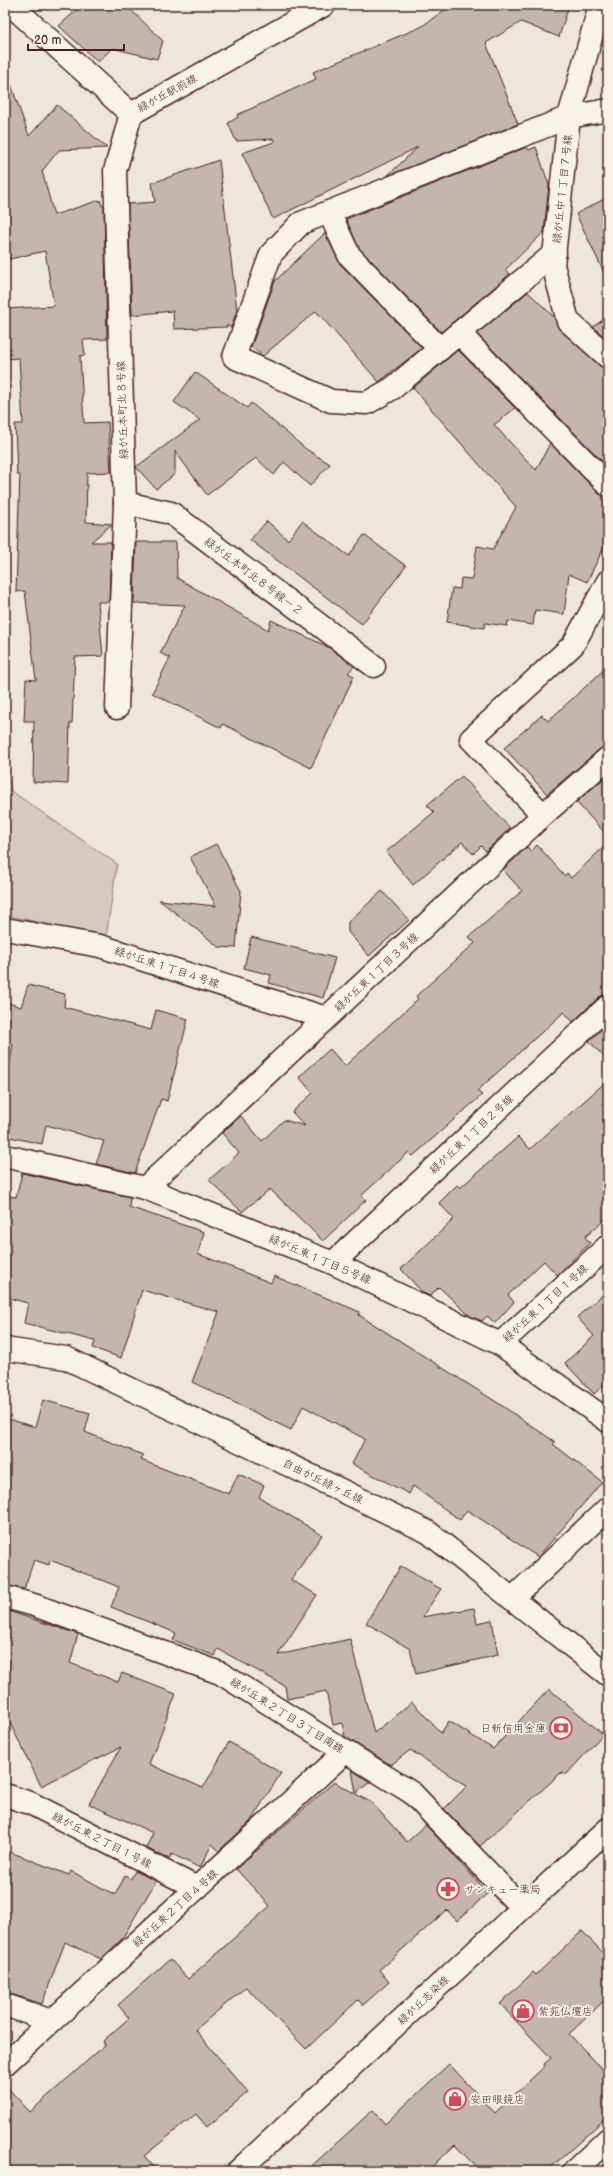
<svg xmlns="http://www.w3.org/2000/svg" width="613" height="2176" font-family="'Balsamiq Sans','Klee One',sans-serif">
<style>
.green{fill:#d5c9c2;stroke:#907476}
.building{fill:#c4b5b0;stroke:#4a1f2b}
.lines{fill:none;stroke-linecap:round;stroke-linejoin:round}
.minor-casing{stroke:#4a1f2b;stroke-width:25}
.tertiary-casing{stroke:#4a1f2b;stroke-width:25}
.minor{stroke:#f7f3e8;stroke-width:22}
.tertiary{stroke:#f7f3e8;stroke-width:22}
.labels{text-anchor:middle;stroke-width:3.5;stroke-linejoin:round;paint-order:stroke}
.street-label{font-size:11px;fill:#4a1f2b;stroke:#f7f3e8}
.poi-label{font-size:11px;fill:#4a1f2b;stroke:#f7f3e8;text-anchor:start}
</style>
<rect width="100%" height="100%" fill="#ece6dd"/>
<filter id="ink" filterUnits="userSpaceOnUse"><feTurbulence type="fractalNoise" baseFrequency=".025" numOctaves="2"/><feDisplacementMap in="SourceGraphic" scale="8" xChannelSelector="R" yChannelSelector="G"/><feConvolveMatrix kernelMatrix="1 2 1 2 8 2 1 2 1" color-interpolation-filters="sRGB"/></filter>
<g filter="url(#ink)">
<g class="green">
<path d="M5,465L8,506L5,515Z"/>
<path d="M5,758L11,791L117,864L106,937L5,915Z"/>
</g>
<g class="building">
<path d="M82,5H126L163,41L157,59L112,48L98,62L59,26Z"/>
<path d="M451,5H569L559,37L521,22L486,43L518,124L387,176L418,147L273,219L242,153L274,142V139L236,141L228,123L238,117L237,115L316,79L313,72L421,27Z"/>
<path d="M9,79L29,136L57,105L107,148L59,150L42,171L54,215L100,200L102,206H104L107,339L83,340L85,355L80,356L84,423L108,422L111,472L87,473L86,522L112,524L91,542H111L109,602H98L103,656L75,657L72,723H70L68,784L33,782L34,721H24L26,679L36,680L25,591L16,592L20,475H17L15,424H23L19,358L5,359V309L54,306L45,251L5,260V80Z"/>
<path d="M527,147L529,150L536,147L549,185L544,232L505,270L510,274L441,332L359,248L346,219Z"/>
<path d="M219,160L237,310L231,328L227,325V327L174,329L173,311L132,315L128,204L155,202L152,183Z"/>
<path d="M608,197V281L576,214Z"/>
<path d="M325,233L340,264L422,348L379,382L316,311L263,356L251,347L275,281Z"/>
<path d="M528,292L554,317L560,330L600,366L608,369V467L477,334Z"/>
<path d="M608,316V340L593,327Z"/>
<path d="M458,350L515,408L494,425L536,470L550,443L599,494L608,497V539L587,582L569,574L564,614L535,610L533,625L508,621L507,626L485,623L484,628L447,622L452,588L460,589L461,578L472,579L477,546L493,549L516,507L413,388Z"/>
<path d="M195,372L247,408L251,403L306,449L330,464L310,486L284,462L274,475L256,458L207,495L175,451V474L156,489L136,467L200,420L174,402Z"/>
<path d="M267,521L288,540L302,521L349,556L364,535L406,566L362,624L250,540Z"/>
<path d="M136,542H176L177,578L268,630L271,620L328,647L354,666L348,673L354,676L311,768L223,724L221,728L152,693L170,658L160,653L185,605L134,603Z"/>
<path d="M608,666V746L600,749L547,794L504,748L542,715L548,721Z"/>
<path d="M608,775V836L576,802Z"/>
<path d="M462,776L510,828L486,851L481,846L473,854L462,842L413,885L386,852L434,812L427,805Z"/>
<path d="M608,843V994L599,997L573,1022L564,1012L477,1091L482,1095L413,1156L409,1152L361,1196L366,1200L323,1241L270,1189L242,1212L209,1180L239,1153L222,1133L241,1116L262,1141L284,1120L305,1126L292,1112L313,1093L299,1077L330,1049L345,1066L418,999L416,996L475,943L469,937L522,891L503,870L527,847L531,851L537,845L565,876L567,873L571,878Z"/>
<path d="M216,844L241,891L236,948L219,947L159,900L216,906L190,857Z"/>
<path d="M382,891L409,920L369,956L348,932V922Z"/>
<path d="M251,937L335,958L323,998L269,983L271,975L244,968Z"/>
<path d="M28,985L65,994L64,1007L151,1030L156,1010L188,1019L167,1101L161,1099L135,1173L96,1164L104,1141L46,1125L42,1144L5,1136V1093L13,1044L5,1042V1002L21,1007Z"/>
<path d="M608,1023V1061L589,1041Z"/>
<path d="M608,1080V1217L585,1237L590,1243L557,1275L544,1261L508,1295L514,1302L495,1323L487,1316L482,1321L470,1316L439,1287L430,1296L423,1293L401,1269L454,1219L439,1203L457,1185L460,1188L518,1137L530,1149Z"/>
<path d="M22,1173L130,1197L129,1207L204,1232L198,1254L271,1283L274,1276L360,1312L359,1315L498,1403L555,1442L553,1444L602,1482L538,1557L467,1510L460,1520L413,1486L409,1494L352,1464L365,1439L303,1406L291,1430L192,1382L219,1312L142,1290L121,1358L93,1348L95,1341L24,1323L28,1303L5,1297V1196L16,1197Z"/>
<path d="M608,1290V1381L594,1394L565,1363L594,1336L577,1317Z"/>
<path d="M43,1400L90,1413L85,1432L143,1455L141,1460L229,1494L238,1474L264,1485L259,1497L322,1535L291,1580L317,1595L278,1655L350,1639L374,1733L412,1702L441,1733L449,1721L493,1749L549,1689L603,1734L566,1775L562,1772L480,1846L444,1809L467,1786L410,1750L391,1765L345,1737L342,1723L333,1725L326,1691L287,1699L285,1686L218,1649L215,1656L173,1640L176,1633L111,1607L119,1587L50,1560L49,1565L34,1560L24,1589L5,1585V1418L35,1427Z"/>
<path d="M401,1566L441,1589L422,1617L474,1608L477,1623L492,1620L498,1655L416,1674L410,1649L366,1623Z"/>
<path d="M5,1610L78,1634L70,1663L118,1682L122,1673L176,1694L149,1764L203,1788L229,1742L281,1773L250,1822L219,1851L212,1844L200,1868L172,1854L169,1859L146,1848L153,1833L89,1804L121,1747L41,1786L5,1713Z"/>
<path d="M352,1770L370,1782L356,1793Z"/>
<path d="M334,1782L372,1803L407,1842L426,1825L488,1893L457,1921L447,1910L379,1970L389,1982L363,2005L358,2000L306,2049L246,1987L195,2030L248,2092L207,2127L196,2114L144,2156L158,2171H15L5,2161V2085L30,2112L105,2045L103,2041L129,2018L118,2005L170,1959L188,1979L270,1906L236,1869Z"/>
<path d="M5,1850L69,1875L71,1871L115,1895L125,1876L131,1879L135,1871L156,1881L122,1939L101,1959L65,1942L42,2004L5,1992Z"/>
<path d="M582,1931L608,1958V1997L569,2034L608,2075V2116L547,2171H480L455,2145L427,2171H306L373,2110L385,2124L449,2064L495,2113L545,2066L544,2064L551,2058L500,2004L533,1972L536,1975Z"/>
</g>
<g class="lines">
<g class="minor-casing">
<g id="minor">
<path d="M600,5L569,117L553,265L568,321L608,357"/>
<path d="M329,212L349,255L440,349"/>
<path d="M555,253L393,388L367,403L331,401L234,357L271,254L301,223L569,117L608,110"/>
<path d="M459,333L608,485"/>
<path d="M125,503L171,513L374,666"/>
<path d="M117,708L125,503L115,171L131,114"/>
<path d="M543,815L471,739L573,645L608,581"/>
<path d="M5,929L100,946L326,1018"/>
<path d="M5,1156L145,1188L333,1263L500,1344L608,1421"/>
<path d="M145,1188L543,815L608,758"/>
<path d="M333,1263L608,1006"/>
<path d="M500,1344L608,1246"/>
<path d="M5,1597L34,1605L220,1673L412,1793L522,1908"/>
<path d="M512,1599L608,1508"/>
<path d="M5,1795L30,1803L197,1888"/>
<path d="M5,2005L51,2021"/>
<path d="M5,2064L345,1752"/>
<path d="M574,2171L608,2139"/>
</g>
</g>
<g class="tertiary-casing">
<g id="tertiary">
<path d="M11,5L131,114L324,5"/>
<path d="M5,1349L66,1358L428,1532L608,1675"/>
<path d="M238,2171L608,1829"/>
</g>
</g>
<use href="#minor" class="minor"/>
<use href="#tertiary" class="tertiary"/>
</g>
</g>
<defs>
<g id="bank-ring" transform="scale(1.15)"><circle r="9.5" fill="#f7f3e8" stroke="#d1495b" stroke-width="1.5"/><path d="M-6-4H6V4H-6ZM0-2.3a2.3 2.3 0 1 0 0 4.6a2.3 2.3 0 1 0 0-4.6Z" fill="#d1495b"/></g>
<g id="pharmacy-ring" transform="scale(1.15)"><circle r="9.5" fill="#f7f3e8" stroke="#d1495b" stroke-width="1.5"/><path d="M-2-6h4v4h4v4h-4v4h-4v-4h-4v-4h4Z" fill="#d1495b"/></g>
<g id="shop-ring" transform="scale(1.15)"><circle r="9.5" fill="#f7f3e8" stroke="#d1495b" stroke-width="1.5"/><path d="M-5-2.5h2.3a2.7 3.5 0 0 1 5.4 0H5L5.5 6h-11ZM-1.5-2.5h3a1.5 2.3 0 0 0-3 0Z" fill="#d1495b"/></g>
</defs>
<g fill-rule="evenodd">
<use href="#bank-ring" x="561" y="1728"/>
<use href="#pharmacy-ring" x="448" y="1889"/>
<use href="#shop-ring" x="523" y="2011"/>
<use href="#shop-ring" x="455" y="2099"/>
</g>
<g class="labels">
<g class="street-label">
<text transform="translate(167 93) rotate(-29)" y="4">緑が丘駅前線</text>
<text transform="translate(562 189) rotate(-84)" y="4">緑が丘中１丁目７号線</text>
<text transform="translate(122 410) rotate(-92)" y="4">緑が丘本町北８号線</text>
<text transform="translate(254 576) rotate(37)" y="4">緑が丘本町北８号線ー２</text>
<text transform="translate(167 967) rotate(18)" y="4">緑が丘東１丁目４号線</text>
<text transform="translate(376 972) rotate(-43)" y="4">緑が丘東１丁目３号線</text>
<text transform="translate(471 1134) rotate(-43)" y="4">緑が丘東１丁目２号線</text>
<text transform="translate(320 1259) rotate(23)" y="4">緑が丘東１丁目５号線</text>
<text transform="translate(545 1303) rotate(-42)" y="4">緑が丘東１丁目１号線</text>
<text transform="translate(323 1481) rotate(26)" y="4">自由が丘緑ヶ丘線</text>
<text transform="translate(287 1715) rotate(32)" y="4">緑が丘東２丁目３丁目南線</text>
<text transform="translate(102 1840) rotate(27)" y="4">緑が丘東２丁目１号線</text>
<text transform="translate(175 1908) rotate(-42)" y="4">緑が丘東２丁目４号線</text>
<text transform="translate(423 2000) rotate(-43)" y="4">緑が丘志染線</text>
</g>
<g class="poi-label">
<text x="546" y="1732" text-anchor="end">日新信用金庫</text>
<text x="464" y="1893">サンキュー薬局</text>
<text x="538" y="2015">紫苑仏壇店</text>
<text x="470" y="2103">安田眼鏡店</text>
</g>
</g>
<rect width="613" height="2176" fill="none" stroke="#f7f3e8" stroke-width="20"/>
<rect x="10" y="10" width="593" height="2156" fill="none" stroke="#4a1f2b" stroke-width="1.5" filter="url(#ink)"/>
<path d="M28 44v6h96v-6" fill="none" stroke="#4a1f2b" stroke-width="2"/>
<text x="34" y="44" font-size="12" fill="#4a1f2b" stroke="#f7f3e8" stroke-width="3" paint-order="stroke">20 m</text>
</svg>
